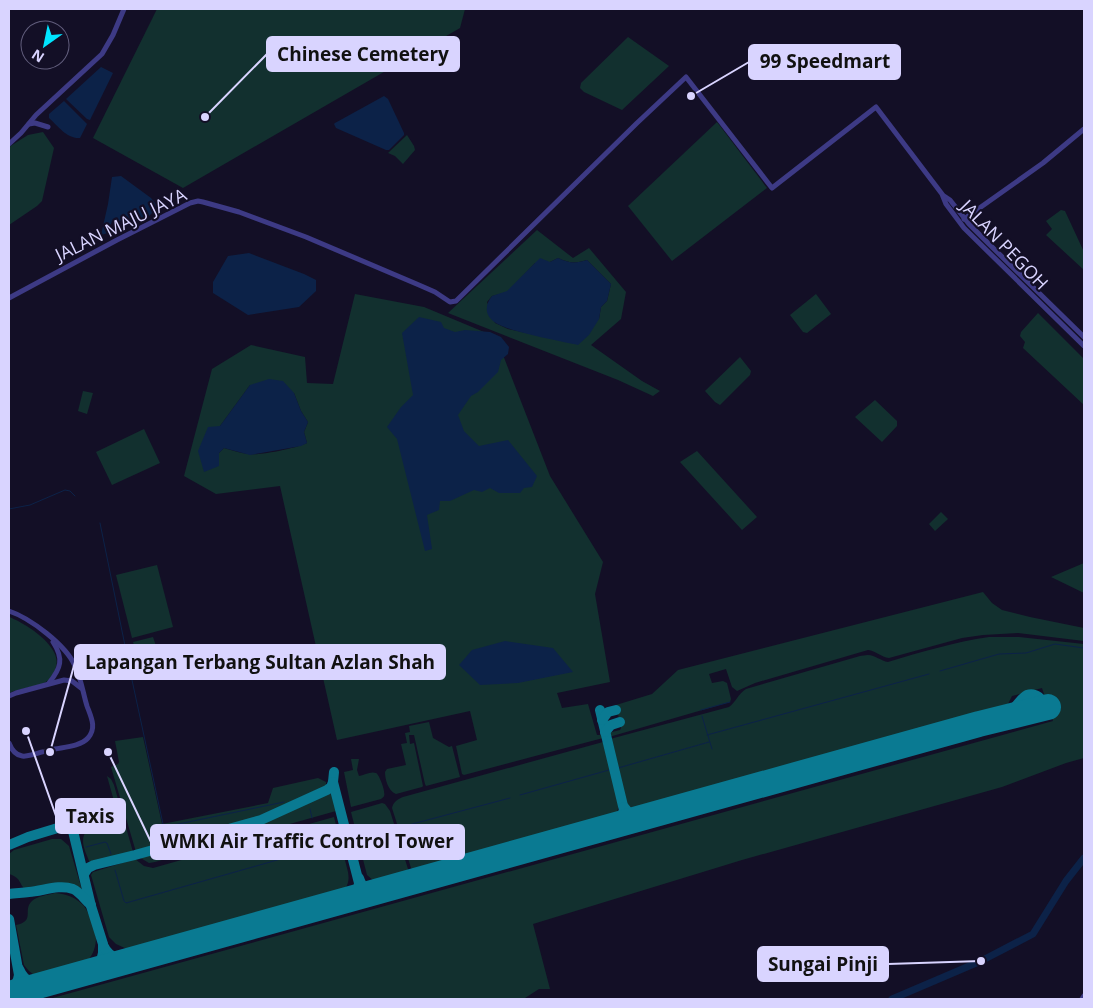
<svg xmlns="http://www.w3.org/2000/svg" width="1093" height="1008" font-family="'Open Sans',sans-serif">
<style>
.green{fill:#12302f;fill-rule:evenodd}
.water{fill:#0c2248}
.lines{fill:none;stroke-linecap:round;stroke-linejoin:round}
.stream{stroke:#0c2248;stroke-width:1}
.river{stroke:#0c2248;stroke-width:7}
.taxiway{stroke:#0a7a92;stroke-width:10}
.runway{stroke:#0a7a92;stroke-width:26}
.tertiary-tunnel{stroke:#312d47;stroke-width:5;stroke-dasharray:5 2.5;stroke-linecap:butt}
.tertiary{stroke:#3d3a85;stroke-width:5}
.labels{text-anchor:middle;stroke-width:4.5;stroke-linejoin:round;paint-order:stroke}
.street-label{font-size:18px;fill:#d9d4ff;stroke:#130f26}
.leader{fill:none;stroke:#d9d4ff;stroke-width:2}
.callout-dot{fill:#d9d4ff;stroke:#130f26;stroke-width:2}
.callout{fill:#d9d4ff;stroke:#d9d4ff;stroke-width:2}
.callout-label{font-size:19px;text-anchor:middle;font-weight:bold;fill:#111}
</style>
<rect width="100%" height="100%" fill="#130f26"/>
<g class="green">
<path d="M157,9H465L460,28L183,188L93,138Z"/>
<path d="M628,37L669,66L622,110L584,92L580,88L581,83Z"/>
<path d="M717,122L767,188L672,261L628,206Z"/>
<path d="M43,132L54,148L42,201L37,206L9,225V147L28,135Z"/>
<path d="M407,135L414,146L415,150L403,164L395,156L388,153Z"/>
<path d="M1061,210L1065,211L1084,252V270L1046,235L1052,229L1046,221Z"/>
<path d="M537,230L573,258L589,248L626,292L621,319L591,345L642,381L660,391L653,396L618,380L448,313ZM558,258C569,263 575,264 587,260L611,284L607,301L601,307L599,319L540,336L508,329L495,323L487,302L492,296L507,292L535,263L550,262Z"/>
<path d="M355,294L424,307L496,337L550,476L603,562L595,594L610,682L557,693L562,708L588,704L597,735H602L603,738L464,775L462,774L456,746L477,740L470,711L337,740L280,486L216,494L184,476L212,369L251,345L305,357L307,383L333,384ZM250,385L294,393L301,411L308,422L304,432L307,443C297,448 259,456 248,454C240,453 232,450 224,448L219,453L220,426Z"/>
<path d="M816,294L831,314L807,333L803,332L790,315Z"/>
<path d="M1038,313L1084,359V405L1023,348L1025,342L1020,336L1021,332Z"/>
<path d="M740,357L751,371L750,375L720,405L715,402L705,391Z"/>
<path d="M83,391L93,393L87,414L78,411Z"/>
<path d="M875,400L897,421V426L882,442L855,417Z"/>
<path d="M144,429L160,463L112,485L96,452Z"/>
<path d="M697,451L757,517L742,530L680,462Z"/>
<path d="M941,512L948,519L935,531L929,524Z"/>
<path d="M1084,563V593L1051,577Z"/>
<path d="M157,565L173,627L132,638L116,575Z"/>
<path d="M983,592L992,603L1002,610L1030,617L1084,628V641L1018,633L983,635L962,638L889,658C881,657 876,651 868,650L755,683L737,691L732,687L726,669L709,674L712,683L723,681L727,683L731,699L730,702L609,737L608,733L620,730L621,728L616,705L652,694L678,670Z"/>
<path d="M9,617C25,623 66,648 55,670C53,675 50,679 46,682C36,687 20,688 9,693Z"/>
<path d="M153,637L156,646L136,652L133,642Z"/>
<path d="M989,637H1019L1084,644V758L1066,763L1002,787L742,860L533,924L550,989H539L525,998L517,999H49L1053,721L1042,688L1012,696L1008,704L631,810L628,808L627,805L610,739L729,707C736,702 738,694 746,689L860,656C862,656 865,655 868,655C875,655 881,661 888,662C921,652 955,642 989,637Z"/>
<path d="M429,722L433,738L449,747L452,746L460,777L426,786L425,784L414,735H409L410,744L414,743L423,786L422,787L396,794C388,791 385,779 385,772L387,769L406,765L401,744L407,743L405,733L410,732L409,726Z"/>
<path d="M143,737L162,824L268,803L273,788L318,778L326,782V786L314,794L270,815L136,852L111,767L118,764L119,762L115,741Z"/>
<path d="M603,742L619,804L617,813L413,870L411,868L392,808C393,802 398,799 403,797Z"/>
<path d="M351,759H359L357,770L359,776C364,775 371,771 376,773C379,774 386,792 384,796C384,797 382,798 381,799L351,807L344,772L353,770Z"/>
<path d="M107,776L111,779L114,785L133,852L93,863L89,861C87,855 83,848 83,841C83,824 106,823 119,819Z"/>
<path d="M327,793H329L332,795L336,811L155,862L149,863L139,857L260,824Z"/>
<path d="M382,803L385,804L390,811L408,869L406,872L374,881L367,875L351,812Z"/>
<path d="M334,817L348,872C349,878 349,883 345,889L127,949L116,944L109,937L91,875L93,872L135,859L144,866L153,868Z"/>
<path d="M52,839H61L69,846L82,890C64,880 47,885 28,891C18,886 23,878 9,874V854L14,850Z"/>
<path d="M55,893C67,894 75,897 83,905C89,911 95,931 96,938C96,946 93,955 88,960L34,975L29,971L24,965L16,925C36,921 22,910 32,901C37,896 48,895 55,893Z"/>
</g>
<g class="water">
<path d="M101,67L113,73L90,120L87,119L66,99Z"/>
<path d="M384,96L388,99L404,133V135L389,150H386L336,128L334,124L335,123Z"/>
<path d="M64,101L87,124L80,138C67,139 58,126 49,118V114Z"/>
<path d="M121,176L151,198L158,207L148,217L127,221H112L108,233L101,235L108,204L112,177Z"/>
<path d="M249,253L304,274L316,280V291L299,307L248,315L213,293V282L228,256Z"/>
<path d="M540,258L550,262L558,258C569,263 575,264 587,260L611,284L607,301L601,307L599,319L589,335L578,345C560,341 502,331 492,320C484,313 486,303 492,296L507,291Z"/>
<path d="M419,317L441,322L444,328L455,332L465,330L490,332L501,337L509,347L508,354L501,360L498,372L478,392L471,396L458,415L464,431L479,446L508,440L537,476L532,487L524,488L520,493H499L490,488L482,492L474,490L450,501H440L439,510L427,515L432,549L425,551L397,439L387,427L401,407L413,395L402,333Z"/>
<path d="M269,379L283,381L294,393L301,411L308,422L304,432L307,443L301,446L250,455L224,448L219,453V466L204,472L198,451L208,427L220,426L250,385Z"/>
<path d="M505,641L553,648L573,672L518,683L480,685L459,665L472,650Z"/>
</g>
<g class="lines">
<g class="stream">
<path d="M9,509L30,505L65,490L70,491L75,496"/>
<path d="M100,523L132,680L163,824L169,826L284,802"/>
<path d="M940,671L999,654L1026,653L1055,644L1084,648"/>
<path d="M701,710L730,702"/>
<path d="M702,716L712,749"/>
<path d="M707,735L929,674"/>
<path d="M618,768L709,742"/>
<path d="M520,795L609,770"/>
<path d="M310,809L312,818"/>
<path d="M314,824L319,848"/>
<path d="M401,827L510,798"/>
<path d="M362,837L394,829"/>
<path d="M86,847L105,842L107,843L111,854"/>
<path d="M115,870L124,901L126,903L337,843"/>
</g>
<path class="river" d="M892,999L981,961L1033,934L1066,881L1084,858"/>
<g class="taxiway">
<path d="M600,710L624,810L620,820L611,827"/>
<path d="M602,720L608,712L616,710"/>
<path d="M979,724L992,721L1037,717C1040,715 1043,711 1044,707C1044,699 1035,692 1027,695C1021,698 1018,705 1013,709C1006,715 1000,718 992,721"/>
<path d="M605,732L611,725L620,722"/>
<path d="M334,772L333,782L359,883L358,890L350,900"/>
<path d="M624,807C629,815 635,818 644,818"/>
<path d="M66,820L72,827L91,906L103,944V953L101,961L89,972"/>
<path d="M9,845L28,837L84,820"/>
<path d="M84,874L88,868L94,865L135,855L261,820L327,790L331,787L333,782"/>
<path d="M359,878C363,890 367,890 379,892"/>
<path d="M9,894C15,893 22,893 29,892C43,891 59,884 73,889C80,892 85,900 91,905"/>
<path d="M9,919L19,975C18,982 14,988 9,992"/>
<path d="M103,945C111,961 122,960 137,959"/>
<path d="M19,969C25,983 35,985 49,983"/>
</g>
<path class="runway" d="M9,994L979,724L1048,707"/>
<path class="tertiary-tunnel" d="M42,752L55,749"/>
<g class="tertiary">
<path d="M29,124L35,123L48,127"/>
<path d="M9,144L21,133L36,115L102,54L113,35L124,9"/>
<path d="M944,196L950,200L969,224L989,244L1084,337"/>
<path d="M964,219L1043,163L1084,129"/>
<path d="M9,298L117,240L190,203L198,201L203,202L239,212L306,237L419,285L435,292L450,302L456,301L637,123L686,77L772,188L876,107L942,194L946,204L964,228L1084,346"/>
<path d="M9,611C30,618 66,645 75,666C81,678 83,693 87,706C91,717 97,728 88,738C81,746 65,747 55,749"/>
<path d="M49,683C61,668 64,659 53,642"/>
<path d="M9,696L16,693L64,680L72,681L81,688"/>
<path d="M9,743C16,761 27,757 42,752"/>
<path d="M1082,999L1084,996"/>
</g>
</g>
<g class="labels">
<g class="street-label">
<text transform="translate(121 225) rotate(-26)" y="6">JALAN MAJU JAYA</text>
<text transform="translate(1004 245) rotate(46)" y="6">JALAN PEGOH</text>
</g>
</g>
<path class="leader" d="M205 117L267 54M691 96L749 62M50 752L75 662M26 731L56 816M108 752L151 842M981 961L888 964"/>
<g class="callout-dot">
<circle cx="205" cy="117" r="5"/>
<circle cx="691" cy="96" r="5"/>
<circle cx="50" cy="752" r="5"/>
<circle cx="26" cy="731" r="5"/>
<circle cx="108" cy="752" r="5"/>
<circle cx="981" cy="961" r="5"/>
</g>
<g class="callout">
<rect x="267" y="37" width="192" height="34" rx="5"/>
<rect x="749" y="45" width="151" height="34" rx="5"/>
<rect x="75" y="645" width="370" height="34" rx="5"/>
<rect x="56" y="799" width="69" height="34" rx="5"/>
<rect x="151" y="825" width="313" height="34" rx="5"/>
<rect x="758" y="947" width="130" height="34" rx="5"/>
</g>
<g class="callout-label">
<text x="363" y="61">Chinese Cemetery</text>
<text x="825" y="68">99 Speedmart</text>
<text x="260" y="669">Lapangan Terbang Sultan Azlan Shah</text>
<text x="90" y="823">Taxis</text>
<text x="307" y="848">WMKI Air Traffic Control Tower</text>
<text x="823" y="971">Sungai Pinji</text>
</g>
<rect width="1093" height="1008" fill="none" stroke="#d9d4ff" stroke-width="20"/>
<g transform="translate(45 45) rotate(213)"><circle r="24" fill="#130f26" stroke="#625e7d"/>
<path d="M0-4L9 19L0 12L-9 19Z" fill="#00e5ff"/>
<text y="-8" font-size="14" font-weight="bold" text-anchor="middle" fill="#d9d4ff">N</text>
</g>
</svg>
